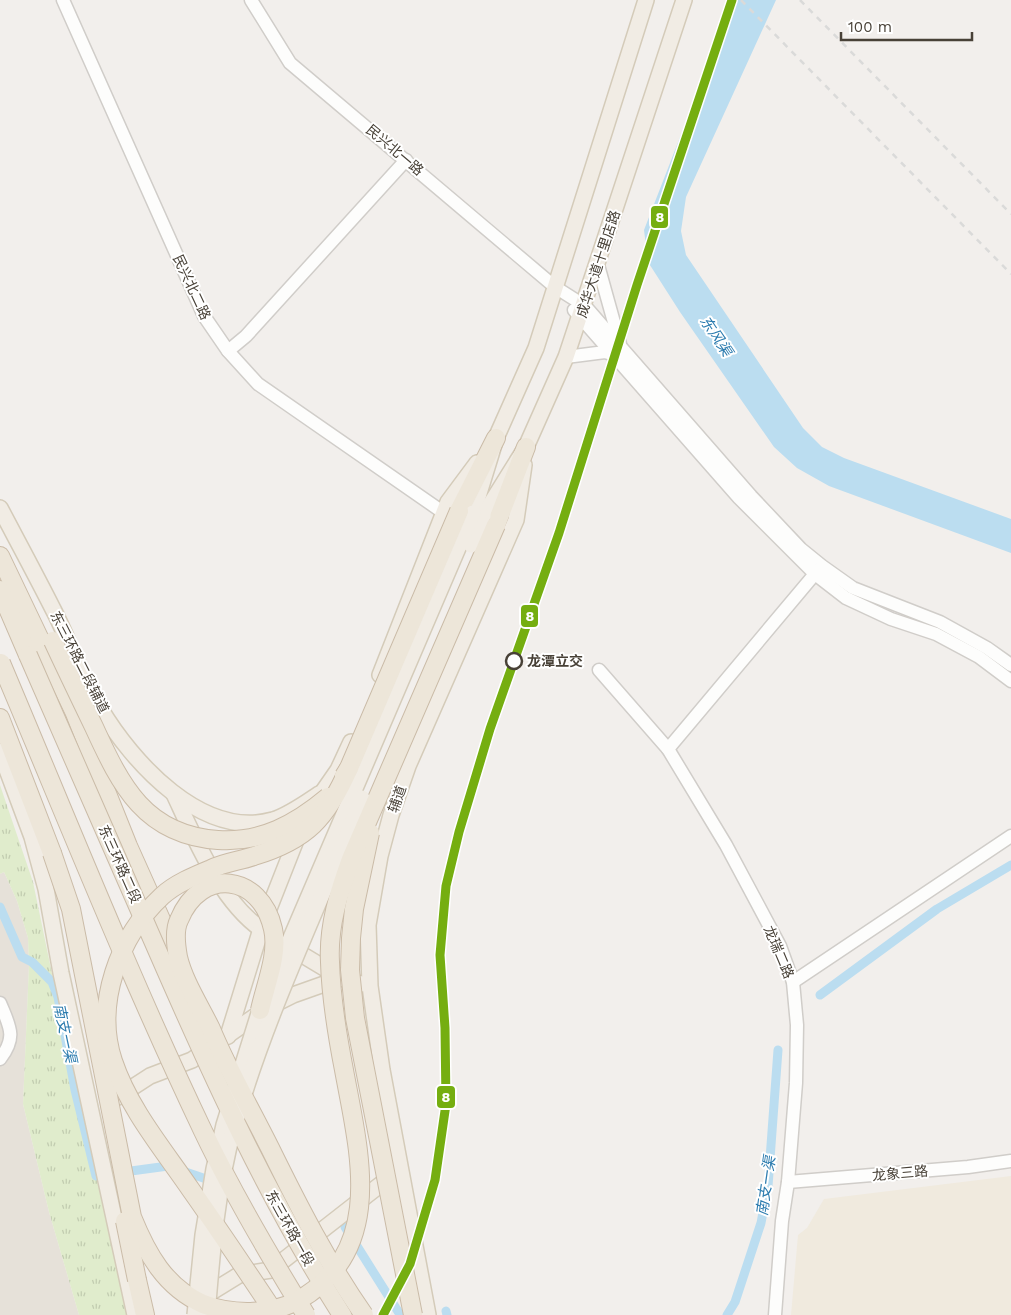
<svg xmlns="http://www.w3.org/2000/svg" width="1011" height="1315" font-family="'Work Sans','Noto Sans SC',sans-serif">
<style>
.residential{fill:#e6e1d9}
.education{fill:#f0eade}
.park{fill:url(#park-tufts)}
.water{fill:#bbddf0}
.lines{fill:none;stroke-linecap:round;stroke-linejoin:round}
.canal{stroke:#bbddf0;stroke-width:9}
.minor-casing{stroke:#d0cdc9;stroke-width:15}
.major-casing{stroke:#d4cbb9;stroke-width:18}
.highway-casing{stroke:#cabba7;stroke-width:20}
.minor{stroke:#fdfdfc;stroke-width:12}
.major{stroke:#f1ece4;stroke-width:15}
.highway{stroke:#ede6d9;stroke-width:18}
.rail{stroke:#dadad9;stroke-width:2.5;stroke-dasharray:6 6;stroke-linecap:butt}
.major-bridge-casing{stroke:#d4cbb9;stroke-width:18;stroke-linecap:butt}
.highway-bridge-casing{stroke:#cabba7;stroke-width:20;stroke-linecap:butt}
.major-bridge{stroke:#f1ece4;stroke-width:15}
.highway-bridge{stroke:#ede6d9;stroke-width:18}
.metro-1-casing{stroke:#fff;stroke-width:12}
.metro-1{stroke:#75ae10;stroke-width:9}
.stop-dot{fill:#fff;stroke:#484137;stroke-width:2.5}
.labels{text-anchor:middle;stroke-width:4;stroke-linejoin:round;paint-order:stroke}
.street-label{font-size:14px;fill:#484137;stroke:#fff}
.stop-label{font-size:14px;font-weight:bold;fill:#484137;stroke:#fff;text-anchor:start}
.water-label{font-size:15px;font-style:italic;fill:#2c7caf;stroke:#fff}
.line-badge{stroke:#fff;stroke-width:2}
.badge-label{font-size:14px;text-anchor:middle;font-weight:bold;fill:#fff}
</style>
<defs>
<pattern id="park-tufts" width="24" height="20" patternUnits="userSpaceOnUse" patternTransform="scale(1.25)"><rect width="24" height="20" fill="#e0eccc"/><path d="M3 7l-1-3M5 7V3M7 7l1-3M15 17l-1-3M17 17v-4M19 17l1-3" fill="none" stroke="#c2ccb0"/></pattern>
</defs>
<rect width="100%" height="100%" fill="#f2efec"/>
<path class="residential" d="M4,872L17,901L28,938L29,965L23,1104L49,1212L79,1315H0V874Z"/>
<path class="education" d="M1011,1176V1315H791L798,1235L807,1228L824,1199Z"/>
<path class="park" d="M0,785L33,882L78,1099L130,1315H79L49,1212L23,1104L29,965L28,938L17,901L4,872L0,874Z"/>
<path class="water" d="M736,0H776L686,197L681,231L686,255L803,428L822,447L844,458L1011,519V553L829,486L797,468L774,447L680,312L648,262L644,230L703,78Z"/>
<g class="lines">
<g class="canal">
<path d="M0,907L22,957L32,962L52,982L58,997L75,1090L96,1176"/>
<path d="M820,995L937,909L1011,865"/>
<path d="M131,1171L168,1166L215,1182"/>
<path d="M345,1227L399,1313"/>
<path d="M446,1311L447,1315"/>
<path d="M727,1315L735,1302L761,1223L768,1186L778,1050"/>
</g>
<g class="minor-casing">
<g id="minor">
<path d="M63,0L204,316L228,351L258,384L444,513"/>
<path d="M251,0L290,63L555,287L585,306L751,496L801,549L822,566L853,588L940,622L987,648L1011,665"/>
<path d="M598,265L620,344"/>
<path d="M574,310L739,498L815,574L846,598L891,619L936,634L979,657L1011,681"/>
<path d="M228,351L246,336L406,160"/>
<path d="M566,357L605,352L615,355"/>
<path d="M599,670L668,749L726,845L780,946L793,982L797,1025L796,1083L788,1182L782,1221L775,1315"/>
<path d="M668,749L819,569"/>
<path d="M793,982L1011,836"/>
<path d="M0,1003C10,1027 17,1037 0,1059"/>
<path d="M788,1182L968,1167L1011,1161"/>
</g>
</g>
<g class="major-casing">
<g id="major">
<path d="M0,508C19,544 38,579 56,615C71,646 83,678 100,708C132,762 202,840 273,820C289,815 304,804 319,794"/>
<path d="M473,513L496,438L536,348L646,0"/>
<path d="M483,516L526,447L566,357L684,0"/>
<path d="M380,675L448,502L477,463"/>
<path d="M0,751L32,837L46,889L61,973L135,1315"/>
<path d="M174,794C195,839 223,907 267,933"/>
<path d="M313,806L338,770L351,742"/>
<path d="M286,945L341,978L361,984"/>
<path d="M228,1036L261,929L298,835"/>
<path d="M116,1098L150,1076L192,1060L267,1008L293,995L341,978"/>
<path d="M200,1299L239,1275L271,1270L394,1174"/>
<path d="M428,1315L382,1070L370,986L368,925L380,856L391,815L408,766L516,520L524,465"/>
</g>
</g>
<g class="highway-casing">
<g id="highway">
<path d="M459,511L496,438"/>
<path d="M496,525L526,447"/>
<path d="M0,556L74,711L128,846L176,953"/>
<path d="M0,590L28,655"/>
<path d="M0,718L52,853"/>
<path d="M137,1280L145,1315"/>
</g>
</g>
<use href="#minor" class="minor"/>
<use href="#major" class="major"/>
<use href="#highway" class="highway"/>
<g class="rail">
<path d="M741,0L1011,274"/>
<path d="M800,0L1011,214"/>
</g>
<g class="major-bridge-casing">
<g id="major-bridge">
<path d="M471,545L483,516"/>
<path d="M195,1315L203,1235L214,1169L224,1125L260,1010L473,513"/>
<path d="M207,1315C212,1252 217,1188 234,1127C266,1014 319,907 362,798"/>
</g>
</g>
<g class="highway-bridge-casing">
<g id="highway-bridge">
<path d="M53,641C66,669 80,698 94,727C121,786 145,835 218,840C261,843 296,824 328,797"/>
<path d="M28,655C71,754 115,853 158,952C213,1078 268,1199 342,1315"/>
<path d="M1,663C67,819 130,978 203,1131C233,1194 269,1255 306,1315"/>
<path d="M344,776L349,768L459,511"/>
<path d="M370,833L354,909L351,938L350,970L355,1018L413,1315"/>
<path d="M52,853L71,909L132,1217C147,1254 165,1287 203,1304C232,1315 269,1315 297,1301C387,1251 359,1152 344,1070C337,1034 331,998 330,962C328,926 339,892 351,859L496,525"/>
<path d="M260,1010C265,986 279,954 273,929C261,874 201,866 179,920C174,930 176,946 178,957C184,982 200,1006 211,1029C228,1070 250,1108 270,1148C298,1205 327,1262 364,1315"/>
<path d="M125,1221L137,1280"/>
<path d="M276,1315C248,1273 220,1231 191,1190C163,1149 129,1109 113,1061C94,1004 119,936 162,896C175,884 194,876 211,869C225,862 240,861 254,856C307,840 327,818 349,768"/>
</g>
</g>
<use href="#major-bridge" class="major-bridge"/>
<use href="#highway-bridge" class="highway-bridge"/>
<g class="metro-1-casing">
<path id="metro-1" d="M383,1315L410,1264L435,1180L446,1104L445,1028L440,955L446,886L459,832L490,729L559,533L637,285L732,0"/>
</g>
<use href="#metro-1" class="metro-1"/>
</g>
<circle class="stop-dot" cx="514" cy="661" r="8"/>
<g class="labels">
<g class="street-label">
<text transform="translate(395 150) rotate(40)" y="5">民兴北一路</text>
<text transform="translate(598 264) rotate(-72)" y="5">成华大道十里店路</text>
<text transform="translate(192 287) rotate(65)" y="5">民兴北二路</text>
<text transform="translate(80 662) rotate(63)" y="5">东三环路二段辅道</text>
<text transform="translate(397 799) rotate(-71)" y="5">辅道</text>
<text transform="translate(120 864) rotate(66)" y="5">东三环路二段</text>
<text transform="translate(779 952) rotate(67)" y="5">龙瑞二路</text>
<text transform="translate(900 1173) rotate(-5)" y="5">龙象三路</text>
<text transform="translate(290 1228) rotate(61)" y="5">东三环路一段</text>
</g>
<g class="stop-label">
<text x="527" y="666">龙潭立交</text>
</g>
<g class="water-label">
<text transform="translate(716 336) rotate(56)" y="5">东风渠</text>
<text transform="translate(65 1033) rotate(78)" y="5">南支一渠</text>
<text transform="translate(766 1186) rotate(-82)" y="5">南支一渠</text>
</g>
</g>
<g class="line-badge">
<rect x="650" y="205" width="19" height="24" rx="5" fill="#75ae10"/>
<rect x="520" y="604" width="19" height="24" rx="5" fill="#75ae10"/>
<rect x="436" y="1085" width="20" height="24" rx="5" fill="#75ae10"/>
</g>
<g class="badge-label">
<text x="660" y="222">8</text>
<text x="530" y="621">8</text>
<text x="446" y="1102">8</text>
</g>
<path d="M841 32v8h131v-8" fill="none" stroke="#484137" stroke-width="2.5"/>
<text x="848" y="32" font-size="15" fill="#484137" stroke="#ffffff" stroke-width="4" paint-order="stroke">100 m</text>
</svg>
